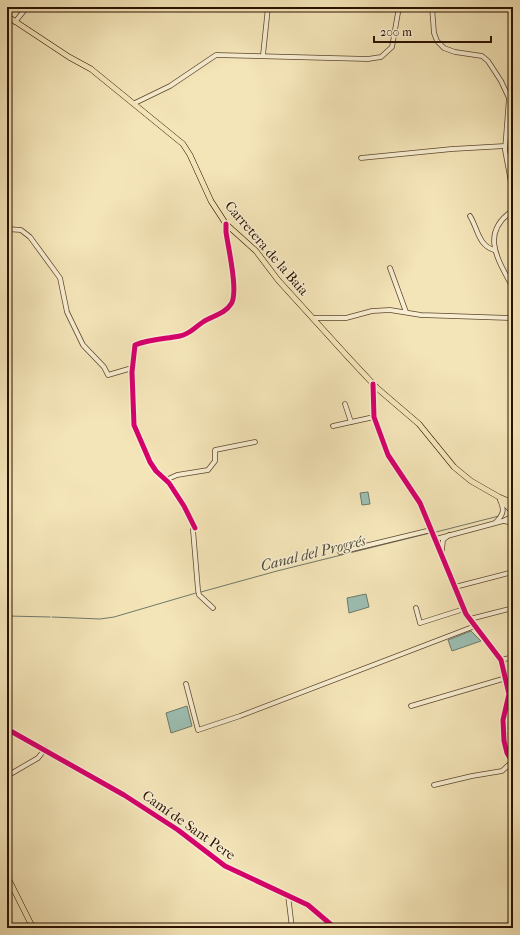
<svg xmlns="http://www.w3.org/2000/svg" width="520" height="935" font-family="'IM FELL French Canon',serif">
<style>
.water{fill:#9cbfb3;stroke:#6f796b}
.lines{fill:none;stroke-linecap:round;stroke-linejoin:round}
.stream{stroke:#6f796b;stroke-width:1}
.minor-casing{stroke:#5d462e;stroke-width:5.5}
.major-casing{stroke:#2b1100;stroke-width:6}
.minor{stroke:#f8eed1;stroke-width:4}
.major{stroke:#f4e5b8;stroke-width:5}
.cycleway-casing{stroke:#f8eed1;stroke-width:8}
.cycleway{stroke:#d6006c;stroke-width:5}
.labels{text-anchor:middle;stroke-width:3;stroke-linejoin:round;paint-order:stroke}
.street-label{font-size:14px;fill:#2b1100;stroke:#f8eed1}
.water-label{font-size:15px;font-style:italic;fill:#534e3f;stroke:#f8eed1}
</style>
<rect width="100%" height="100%" fill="#f4e5b8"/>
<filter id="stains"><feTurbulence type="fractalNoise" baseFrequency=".005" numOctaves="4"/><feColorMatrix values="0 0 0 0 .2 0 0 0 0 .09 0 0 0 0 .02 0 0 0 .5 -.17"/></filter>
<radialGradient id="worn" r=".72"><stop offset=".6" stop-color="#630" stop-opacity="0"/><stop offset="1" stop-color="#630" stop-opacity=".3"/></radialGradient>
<g class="water">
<path d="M368,492L370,504L362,505L360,493Z"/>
<path d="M366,594L369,607L349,613L347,598Z"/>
<path d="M471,631L481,641L452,651L448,640Z"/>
<path d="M187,706L192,726L171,733L166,713Z"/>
</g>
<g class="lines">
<g class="stream">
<path d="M436,532L499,516"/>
<path d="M201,592L277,571L430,533"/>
<path d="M7,616L50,617"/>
<path d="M52,617L100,619L114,617L196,593"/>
</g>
<g class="minor-casing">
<g id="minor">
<path d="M432,7L434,33L437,41L444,48L455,52L482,56L488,61L501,81L509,98L505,150L513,193"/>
<path d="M15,22L27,7"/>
<path d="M263,55L268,7"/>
<path d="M135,103L170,86L216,55L368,59L381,57L392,47L399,7"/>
<path d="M361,158L452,149L505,146"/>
<path d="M513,205L512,211C479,234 499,261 513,288"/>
<path d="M470,216C478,229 478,245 494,250"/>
<path d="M7,229L21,230L30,237L60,278L67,312L83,345L104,367L108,375L132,368"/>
<path d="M390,268L406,312"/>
<path d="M313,318H346L372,311L390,310L421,315L513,318"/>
<path d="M373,384L374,417L388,455L420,503L466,614L501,660L509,694L503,720L504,741L507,753L513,763"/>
<path d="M345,404L351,422"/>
<path d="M333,426L374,417"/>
<path d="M166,480L177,475L208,470L215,461V450L255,442"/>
<path d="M504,521L513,523"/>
<path d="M496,522C503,515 505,510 500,500"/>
<path d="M195,528L184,506L169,483L156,471L150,462L134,425L132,372L135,345C150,339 165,339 180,336C190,334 195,327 203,322C212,316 225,314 231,304C239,293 228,247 226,232V224"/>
<path d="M193,530L198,590L199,595L213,608"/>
<path d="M436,539L503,521L513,516"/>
<path d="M442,550L443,540L449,535"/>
<path d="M340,552L431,530"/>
<path d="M455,587L513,572"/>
<path d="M416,608L420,623L464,609"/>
<path d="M470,619L513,608"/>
<path d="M501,660L513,657"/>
<path d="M186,684L198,730L240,716L475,626"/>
<path d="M411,706L506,678"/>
<path d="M7,729L124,795L178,830L225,866L308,905L335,928"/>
<path d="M503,732L513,729"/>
<path d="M7,776L38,758L45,749"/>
<path d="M434,785L472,776L502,771L512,762"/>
<path d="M288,895L292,928"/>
</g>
</g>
<g class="major-casing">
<g id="major">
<path d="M7,16L69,57L91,69L183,144L190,155L211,201L226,224L256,251L278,280L348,357L377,388L419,424L454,467L471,481L499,497L513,503"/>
<path d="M502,501L513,512"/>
<path d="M7,876L33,928"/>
</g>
</g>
<use href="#minor" class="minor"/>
<use href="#major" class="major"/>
<g class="cycleway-casing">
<g id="cycleway">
<path d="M373,384L374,417L388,455L420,503L466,614L501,660L509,694L503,720L504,741L507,753L513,763"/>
<path d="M195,528L184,506L169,483L156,471L150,462L134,425L132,372L135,345C150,339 165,339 180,336C190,334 195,327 203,322C212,316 225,314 231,304C239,293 228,247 226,232V224"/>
<path d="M7,729L124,795L178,830L225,866L308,905L335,928"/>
</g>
</g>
<use href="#cycleway" class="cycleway"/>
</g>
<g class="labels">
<g class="street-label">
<text transform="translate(267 248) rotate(49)" y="5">Carretera de la Baia</text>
<text transform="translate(189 825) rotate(35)" y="5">Camí de Sant Pere</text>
</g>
<g class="water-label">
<text transform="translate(313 553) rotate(-14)" y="5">Canal del Progrés</text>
</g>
</g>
<rect width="520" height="935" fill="none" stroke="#f4e5b8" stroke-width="24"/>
<rect x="8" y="8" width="504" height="919" fill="none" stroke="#2b1100" stroke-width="2"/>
<rect x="12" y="12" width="496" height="911" fill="none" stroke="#2b1100"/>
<path d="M374 36v6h117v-6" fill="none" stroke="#2b1100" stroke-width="2"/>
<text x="380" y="36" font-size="12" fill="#2b1100" stroke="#f8eed1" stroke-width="3" paint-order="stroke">200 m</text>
<rect width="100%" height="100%" filter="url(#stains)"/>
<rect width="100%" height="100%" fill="url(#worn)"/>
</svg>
